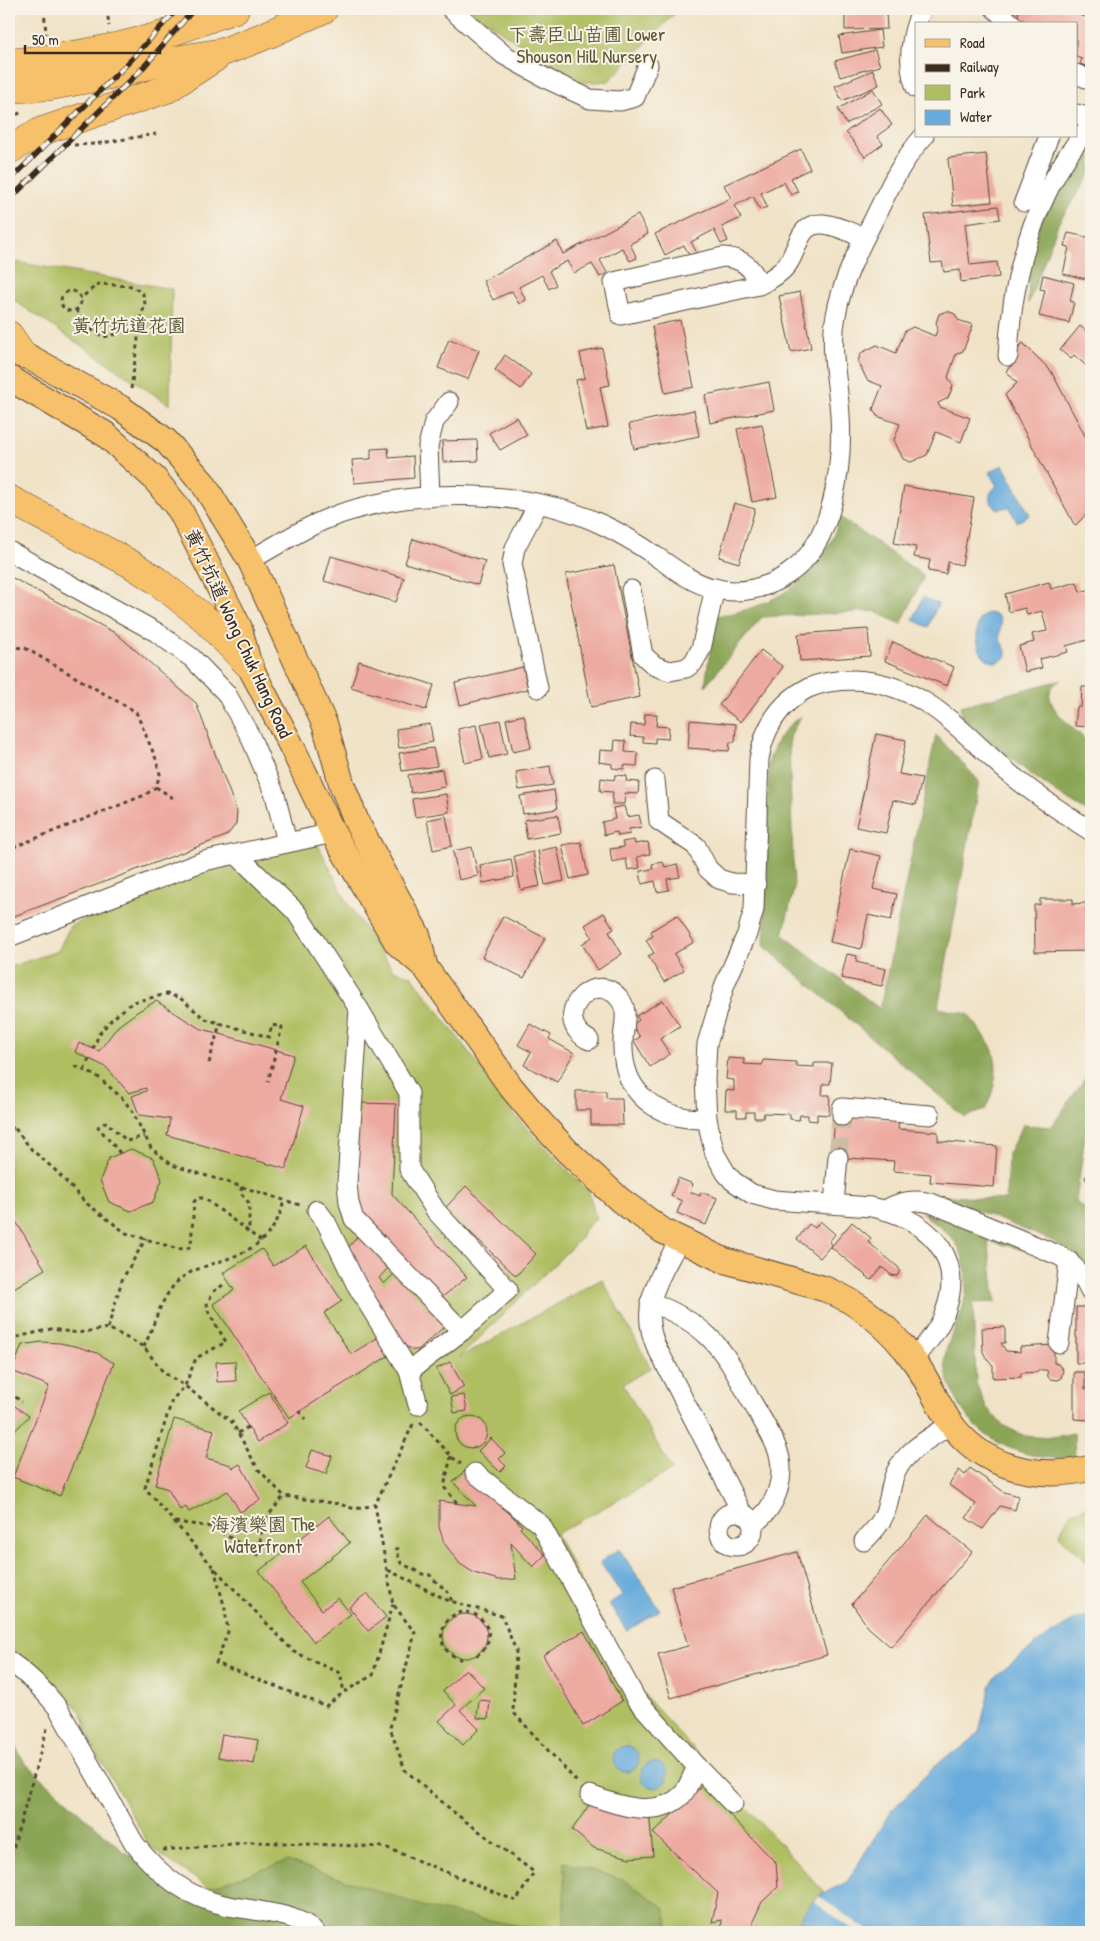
<svg xmlns="http://www.w3.org/2000/svg" width="1100" height="1941" font-family="'Patrick Hand','LXGW WenKai TC',sans-serif">
<style>
.green{fill:#afbe61;stroke:#757440}
.forest{fill:#8ba557;stroke:#63683a}
.water{fill:#67abdc;stroke:#516a7d}
.pier{fill:#f0e2c6}
.building{fill:#edaaa0}
.lines{fill:none;stroke-linecap:round;stroke-linejoin:round}
.minor-tunnel{stroke:#ccbda4;stroke-width:19;stroke-dasharray:19 9;stroke-linecap:butt}
.minor-casing{stroke:#564637;stroke-width:21}
.major-casing{stroke:#564637;stroke-width:27}
.highway-casing{stroke:#564637;stroke-width:29}
.path{stroke:#564637;stroke-width:3;stroke-dasharray:4 4;stroke-linecap:butt}
.minor{stroke:#fff;stroke-width:19}
.major{stroke:#f7c06b;stroke-width:25}
.highway{stroke:#f7c06b;stroke-width:28}
.rail-casing{stroke:#3b2a1e;stroke-width:5.5}
.rail{stroke:#f7f3e8;stroke-width:4;stroke-dasharray:11;stroke-linecap:butt}
.labels{text-anchor:middle;stroke-width:4;stroke-linejoin:round;paint-order:stroke}
.park-label{font-size:19px;fill:#5e5632;stroke:#f7f3e8}
.street-label{font-size:19px;fill:#3b2a1e;stroke:#f7f3e8}
</style>
<rect width="100%" height="100%" fill="#f7f3e8"/>
<filter id="ink" filterUnits="userSpaceOnUse"><feTurbulence type="fractalNoise" baseFrequency=".02" numOctaves="2"/><feDisplacementMap in="SourceGraphic" scale="10" xChannelSelector="R" yChannelSelector="G"/><feConvolveMatrix kernelMatrix="1 2 1 2 8 2 1 2 1" color-interpolation-filters="sRGB"/></filter>
<filter id="wash" filterUnits="userSpaceOnUse"><feTurbulence type="fractalNoise" baseFrequency=".0096" numOctaves="4" result="noise"/><feDisplacementMap in="SourceGraphic" scale="20" xChannelSelector="R" yChannelSelector="G"/><feGaussianBlur stdDeviation="1.12" result="paint"/><feColorMatrix in="noise" values="0 0 0 0 0 0 0 0 0 0 0 0 0 0 0 0 0 1.4 0 .05"/><feComposite in="paint" operator="in"/></filter>
<g filter="url(#wash)">
<rect width="100%" height="100%" fill="#f0e2c6"/>
<g class="green">
<path d="M468,9H679L609,81L577,83Z"/>
<path d="M9,261L172,289L170,405L9,297Z"/>
<path d="M309,827L348,904L393,970L412,976L521,1122L589,1192L596,1218L583,1231L581,1238L459,1358L602,1279L651,1368L623,1384L672,1470L556,1534L635,1685L824,1892C811,1901 799,1917 795,1932H430L388,1905L208,1887L151,1848L96,1752L81,1712L61,1691L9,1647V967L58,951L70,926Z"/>
<path d="M1091,1505V1565L1059,1535L1070,1513Z"/>
</g>
<g class="forest">
<path d="M1091,148V172L1059,222L1028,304C1029,290 1028,275 1029,261C1034,225 1065,172 1091,148Z"/>
<path d="M840,517L924,576L901,624L874,611L762,617L705,686L715,616C774,609 824,576 840,517Z"/>
<path d="M1061,680C1028,697 1077,731 1091,744V814C1044,787 1003,753 961,717V706Z"/>
<path d="M801,716L791,734L789,744L794,888L783,935L880,1009L936,735L979,781L938,1008L968,1014C975,1024 985,1035 991,1046C1001,1066 994,1092 985,1110L964,1117L764,946L769,761C775,741 784,728 801,716Z"/>
<path d="M1091,1070V1115L1085,1135L1076,1202L1091,1214V1274L1053,1241L938,1195L1006,1200L1008,1154L1023,1125L1051,1127Z"/>
<path d="M920,1212L958,1223L1029,1251L988,1241L996,1302L973,1303L976,1383L986,1407L1004,1426L1025,1436L1047,1438L1074,1433L1075,1458C1025,1462 972,1441 953,1391C949,1382 945,1372 945,1362C945,1346 953,1333 959,1319C968,1297 970,1270 959,1248C951,1234 933,1221 920,1212Z"/>
<path d="M9,1735L25,1763L122,1850L193,1893L288,1861L432,1909L552,1932H9Z"/>
<path d="M564,1862L622,1879L664,1907L670,1932H564Z"/>
</g>
<g class="water">
<path d="M1003,465L1030,515L1017,522L1009,507L999,509C987,504 987,493 997,486L989,472Z"/>
<path d="M923,597L938,604L928,627L913,620Z"/>
<path d="M988,613L997,615C1005,624 998,629 1000,639C1001,644 1007,648 1006,654C1006,659 1001,660 997,662C976,662 974,632 980,618Z"/>
<path d="M619,1549L660,1610L627,1631L609,1604L622,1595L600,1562Z"/>
<path d="M1091,1615V1932H795L797,1926L807,1908L818,1896L847,1882L891,1811L941,1760L965,1746L979,1732L991,1684L997,1675L1043,1639L1073,1621Z"/>
<circle cx="626" cy="1759" r="13"/>
<circle cx="654" cy="1775" r="13"/>
</g>
<path class="pier" d="M818,1896L870,1932H857L814,1902Z"/>
<g id="blocks">
<g class="building">
<path d="M1009,9H1079L1077,14L1091,19V68L1080,64L1082,59L1076,57V24H1035L1017,18L1019,12Z"/>
<path d="M886,12L887,29L845,30V13Z"/>
<path d="M880,30L882,47L842,53L839,36Z"/>
<path d="M875,50L880,66L840,77L835,61Z"/>
<path d="M873,70L879,85L842,101L835,86Z"/>
<path d="M873,89L882,104L846,124L838,109Z"/>
<path d="M880,108L892,125L877,136L883,144L865,157L846,132Z"/>
<path d="M801,149L810,169L791,178L798,192L791,195L784,182L761,193L767,207L760,210L753,196L734,206L741,218L722,227L728,241L721,244L714,230L691,242L698,255L691,259L684,245L665,255L655,234L731,198L724,185Z"/>
<path d="M986,154L992,202L953,206L948,158Z"/>
<path d="M998,206L1000,219L965,224L970,265L997,262L999,277L961,282L960,270L944,272L942,262L931,263L925,215Z"/>
<path d="M638,215L648,234L630,244L637,258L630,261L622,248L600,260L607,273L600,277L592,264L574,273L567,261L549,271L556,285L549,289L542,275L519,287L526,300L519,304L512,291L493,300L483,281L557,241L563,254Z"/>
<path d="M1068,233L1091,238V280L1063,274L1069,247L1064,246Z"/>
<path d="M1043,275L1074,283L1070,301L1074,302L1069,323L1039,316L1045,290L1040,289Z"/>
<path d="M800,292L811,348L791,352L779,296Z"/>
<path d="M947,311L955,314L958,320L973,325L963,351L956,354L948,377L953,386L948,398L938,403L940,407L970,418L961,442L936,432L927,455L911,462L903,459L894,440L900,424L877,416L873,409L882,386L867,380L858,361L861,353L877,345L896,353L905,331L913,327L935,336L938,327L936,323L939,314Z"/>
<path d="M680,320L694,387L665,393L652,326Z"/>
<path d="M1080,326L1091,335V370L1074,355L1071,359L1060,350Z"/>
<path d="M449,339L479,350L468,379L438,368Z"/>
<path d="M1023,343L1051,371L1091,447V509L1075,526L1005,395L1017,383L1006,371L1011,366L1005,360Z"/>
<path d="M602,348L610,385L600,387L608,427L586,431L576,380L585,378L580,353Z"/>
<path d="M505,355L531,374L521,389L495,370Z"/>
<path d="M769,382L774,410L710,423L705,395Z"/>
<path d="M694,410L699,436L634,449L629,424Z"/>
<path d="M517,417L527,435L500,450L489,433Z"/>
<path d="M762,424L777,497L752,502L737,429Z"/>
<path d="M477,440L478,461L443,462L442,441Z"/>
<path d="M388,448L389,458L413,456L414,478L354,483L352,460L371,459V449Z"/>
<path d="M904,486L974,498L962,565L948,562L946,574L928,571L930,560L914,557L916,547L894,543Z"/>
<path d="M734,503L755,509L739,563L719,557Z"/>
<path d="M413,539L485,561L478,585L405,563Z"/>
<path d="M331,556L404,578L396,602L324,581Z"/>
<path d="M614,565L640,697L591,707L566,574Z"/>
<path d="M9,576L117,634L196,703L237,812L236,824L228,834L223,837L9,918Z"/>
<path d="M1049,582L1051,589L1077,582L1080,592L1091,589V629H1090L1091,639L1066,646L1068,652L1040,659L1042,668L1025,672L1019,646L1034,642L1032,634L1047,631L1042,611L1027,615L1025,608L1009,612L1005,594Z"/>
<path d="M868,629L870,656L800,661L798,634Z"/>
<path d="M893,642L954,667L947,686L885,661Z"/>
<path d="M761,650L783,667L741,722L719,705Z"/>
<path d="M359,661L434,685L426,710L351,687Z"/>
<path d="M523,667L528,689L460,705L455,683Z"/>
<path d="M1082,687H1091V727L1075,726L1077,707H1081Z"/>
<path d="M645,714H657L656,726L669,727L668,739L655,738V743L643,742V737L630,736L631,724L644,725Z"/>
<path d="M524,715L531,748L513,752L506,719Z"/>
<path d="M500,720L507,754L489,758L481,724Z"/>
<path d="M690,720L736,724L735,742H730L729,751L688,748Z"/>
<path d="M430,724L433,742L399,748L396,729Z"/>
<path d="M476,725L483,759L465,763L458,729Z"/>
<path d="M876,734L906,740L899,774L922,778L916,805L893,800L886,833L856,827Z"/>
<path d="M615,740L626,741L625,752L638,753L637,766L624,765V769L612,768V764L599,762L600,750L614,751Z"/>
<path d="M433,748L437,766L402,771L399,753Z"/>
<path d="M550,766L553,785L519,790L516,772Z"/>
<path d="M442,769L445,787L411,793L408,775Z"/>
<path d="M615,775L627,776L626,781L639,782L638,794L625,793L624,804H612L613,792L600,791L601,778L614,780Z"/>
<path d="M554,790L557,809L523,814L520,796Z"/>
<path d="M446,794L449,812L415,817L412,799Z"/>
<path d="M624,806L627,817L639,815L642,827L629,829L630,834L618,836L617,832L604,835L602,822L615,819L613,808Z"/>
<path d="M558,815L561,833L527,839L524,820Z"/>
<path d="M446,816L452,846L433,850L427,820Z"/>
<path d="M634,840L635,844L648,842L650,854L637,857L640,868L628,870L626,859L612,862L610,849L624,847L622,842Z"/>
<path d="M581,842L588,875L570,879L562,845Z"/>
<path d="M472,847L478,876L459,880L453,851Z"/>
<path d="M557,847L564,881L545,885L538,851Z"/>
<path d="M850,849L881,856L873,889L897,894L891,920L868,915L861,949L830,942Z"/>
<path d="M533,852L540,886L521,890L514,856Z"/>
<path d="M511,859L514,877L483,883L480,865Z"/>
<path d="M663,862L665,867L677,864L680,877L667,879L669,890L657,892L655,881L642,884L640,871L653,869L652,864Z"/>
<path d="M1040,899H1073V904L1086,903L1087,951L1035,952L1034,905H1040Z"/>
<path d="M604,913L614,929L609,932L622,954L598,970L582,944L592,937L585,925Z"/>
<path d="M677,915L694,942L674,954L684,970L664,982L648,956L654,953L646,940L653,936L651,931Z"/>
<path d="M503,916L545,938L524,978L482,957Z"/>
<path d="M847,954L857,956L856,962L886,969L882,986L841,978Z"/>
<path d="M663,1000L680,1026L660,1039L670,1054L650,1067L634,1041L640,1037L632,1025L639,1020L636,1016Z"/>
<path d="M156,1001L199,1028L294,1055L281,1099L304,1106L286,1169L167,1135L170,1119L139,1115L132,1096L146,1091V1088L129,1093L106,1067L75,1052L79,1043L99,1051L118,1026L137,1012Z"/>
<path d="M530,1024L551,1035L549,1039L574,1053L557,1082L524,1065L531,1052L518,1045Z"/>
<path d="M728,1058L744,1059V1064L762,1065L763,1060L796,1062V1066L814,1067V1063H832L830,1084H823L822,1095H830L829,1115L817,1114V1121L808,1120V1115H800L799,1120L790,1119V1114L764,1113L763,1118H754V1112H746V1117H737V1110H725L726,1090L734,1091V1080L726,1079Z"/>
<path d="M576,1091H606V1098H622L623,1125H591V1110H576Z"/>
<path d="M361,1103L396,1104L392,1194L467,1277L440,1299L361,1217L356,1192Z"/>
<path d="M835,1115L899,1120L898,1129L938,1132V1141L997,1146L994,1187L930,1182L931,1174L893,1171L894,1161L832,1157Z"/>
<path d="M131,1149L153,1158L162,1180L153,1202L131,1211L109,1202L100,1180L109,1158Z"/>
<path d="M1091,1174V1191L1085,1177Z"/>
<path d="M678,1178L693,1184L690,1192L700,1196L701,1192L717,1198L706,1225L677,1213L682,1201L671,1196Z"/>
<path d="M466,1186L536,1254L516,1276L445,1208Z"/>
<path d="M9,1210L45,1269L9,1291Z"/>
<path d="M820,1221L835,1234L829,1242L832,1244L820,1258L797,1239L809,1224L815,1228Z"/>
<path d="M852,1222L871,1238L868,1242L898,1267L900,1271L897,1276L891,1275L882,1267L871,1280L831,1247Z"/>
<path d="M358,1236L388,1268L379,1278L384,1284L394,1274L445,1326L418,1350H412L399,1342L347,1249Z"/>
<path d="M306,1246L342,1301L324,1313L351,1354L382,1335L393,1353L289,1418L213,1304L234,1290L223,1273L262,1249L273,1266Z"/>
<path d="M1076,1307H1089L1091,1312V1363H1076Z"/>
<path d="M1005,1327V1343H1001L1006,1351L1020,1352V1347L1054,1345V1363L1058,1364L1063,1370L1061,1378L1057,1380L1050,1379L1048,1377L1047,1370H1038V1372L1021,1373V1377L993,1378V1365L988,1361L983,1352L982,1328Z"/>
<path d="M41,1342L60,1343L79,1347L97,1353L114,1363L60,1496L13,1477L49,1386L12,1371L22,1345Z"/>
<path d="M235,1361L236,1381L217,1382L216,1362Z"/>
<path d="M450,1362L464,1387L450,1395L436,1369Z"/>
<path d="M1074,1372H1085V1389H1091V1420L1074,1419Z"/>
<path d="M269,1392L288,1423L258,1442L238,1411Z"/>
<path d="M464,1395L467,1411L454,1413L451,1397Z"/>
<path d="M9,1402L29,1416L9,1437Z"/>
<circle cx="471" cy="1432" r="16"/>
<path d="M174,1419L214,1430L206,1458L231,1465L233,1468L240,1464L260,1500L240,1512L228,1491L189,1512L186,1507L180,1510L168,1489L155,1485Z"/>
<path d="M491,1438L505,1453L499,1459L506,1466L500,1472L478,1451Z"/>
<path d="M312,1450L332,1456L326,1474L306,1468Z"/>
<path d="M970,1468L1004,1492L1019,1496L1015,1510L1000,1506L983,1529L966,1518L976,1504L949,1485L959,1470L965,1475Z"/>
<path d="M466,1470L490,1496L491,1494L522,1526L520,1528L545,1555L533,1567L511,1543L516,1579L499,1580L474,1573L460,1564L444,1543L439,1527V1501L476,1506L453,1482Z"/>
<path d="M928,1515L972,1552L891,1647L868,1627L852,1604Z"/>
<path d="M329,1516L350,1543L300,1582L322,1610L338,1598L351,1614L314,1642L259,1571Z"/>
<path d="M797,1552L827,1655L671,1698L658,1654L688,1646L671,1587Z"/>
<path d="M367,1593L386,1617L368,1631L349,1607Z"/>
<circle cx="465" cy="1636" r="22"/>
<path d="M584,1631L622,1701L583,1726L543,1655Z"/>
<path d="M466,1669L484,1688L460,1710L479,1729L463,1745L439,1721L456,1705L443,1691Z"/>
<path d="M479,1700L490,1701L488,1719L477,1718Z"/>
<path d="M222,1734L258,1740L254,1764L218,1757Z"/>
<path d="M702,1786L776,1863L778,1887L762,1902L753,1921V1932H721L722,1920L712,1922L718,1893L653,1833Z"/>
<path d="M593,1799L649,1810L653,1856L629,1858L594,1848L572,1830Z"/>
</g>
</g>
</g>
<g filter="url(#ink)">
<use href="#blocks" fill-opacity="0" stroke="#564637" stroke-width="1"/>
<g class="lines">
<path class="minor-tunnel" d="M838,1157L842,1116"/>
<g class="minor-casing">
<g id="minor">
<path d="M451,9L504,55L549,80L590,99L620,101L635,97L648,65"/>
<path d="M995,9L1012,24"/>
<path d="M1076,74L1091,80"/>
<path d="M916,88C906,63 911,33 922,9"/>
<path d="M1076,114L1091,118"/>
<path d="M1024,202L1049,136"/>
<path d="M759,285C753,267 742,258 723,257L614,282L621,315L759,285C770,280 780,274 787,265C799,249 798,222 823,224C837,225 851,233 864,238"/>
<path d="M1008,356C1012,271 1036,190 1091,124"/>
<path d="M430,497L428,446L434,422L449,402"/>
<path d="M538,504L515,548L512,564L538,688"/>
<path d="M9,551L156,632L192,658L226,693L250,736L275,795L287,842"/>
<path d="M250,560C276,546 301,529 329,518C410,487 524,487 603,525C622,534 640,545 657,557C675,569 692,583 713,588C739,595 766,589 788,574C834,544 843,465 840,415C838,381 829,349 836,315C842,281 859,248 875,217C889,188 902,160 924,136"/>
<path d="M631,590L643,655L655,666L670,671L686,668L693,663L701,649L715,588"/>
<path d="M655,780L659,821L696,846L708,869L719,879L732,883L756,884"/>
<path d="M236,854L296,912L359,1009L409,1093V1169L436,1211L508,1290L462,1331L409,1371"/>
<path d="M9,937L204,861L333,833"/>
<path d="M359,1009L347,1183L349,1203L354,1219L462,1331"/>
<path d="M589,1040C548,1018 594,967 619,998C630,1010 623,1027 623,1042C621,1094 659,1120 707,1119"/>
<path d="M842,1116V1108L930,1115"/>
<path d="M834,1204L838,1157"/>
<path d="M317,1210L326,1222L356,1284L409,1371L418,1405"/>
<path d="M885,1210C901,1201 914,1199 931,1203L1060,1256C1075,1265 1084,1276 1091,1292"/>
<path d="M679,1240C661,1277 638,1304 656,1346L742,1513"/>
<path d="M650,1302C671,1310 691,1320 708,1336C727,1354 738,1377 750,1399C759,1414 769,1430 776,1446C788,1474 777,1508 753,1524"/>
<path d="M1059,1343L1069,1261"/>
<path d="M914,1360C925,1345 939,1330 945,1312C967,1254 924,1217 871,1207L774,1200L752,1194L733,1181L726,1173L715,1154L711,1138L707,1119L705,1079L707,1044L725,984L747,934L754,909L759,759C764,729 779,704 806,689C821,682 839,680 854,680C925,683 960,732 1010,774C1036,795 1063,813 1091,831"/>
<path d="M475,1473L541,1525L636,1699L697,1767L733,1804"/>
<circle cx="736" cy="1529" r="17"/>
<path d="M864,1541C876,1529 885,1519 888,1502C891,1492 891,1482 896,1472C906,1450 932,1437 951,1424"/>
<path d="M9,1661C28,1674 43,1689 58,1708L134,1843C156,1872 186,1897 224,1905C249,1911 298,1912 315,1932"/>
<path d="M590,1795C618,1806 658,1819 682,1795C688,1788 692,1776 697,1767"/>
</g>
</g>
<g class="major-casing">
<g id="major">
<path d="M9,346L121,408L166,441L203,483L250,560L325,725L342,785L357,823L418,936L425,967"/>
<path d="M9,378L105,434L154,478L180,510L239,627L249,665L292,747L333,833L397,943L425,967L511,1087L541,1123L567,1151L620,1200L663,1231L723,1260L825,1289C861,1303 892,1330 915,1362C928,1380 936,1402 949,1421C981,1468 1038,1481 1091,1468"/>
</g>
</g>
<g class="highway-casing">
<g id="highway">
<path d="M9,63C58,59 108,50 156,37C183,29 209,18 235,9"/>
<path d="M9,89L51,86L110,75L163,62L223,52L267,35L324,9"/>
<path d="M9,150L42,131L167,89L216,57"/>
<path d="M9,335L22,354"/>
<path d="M9,499L131,564L156,580L204,618L249,665"/>
</g>
</g>
<g class="path">
<path d="M44,9L46,34"/>
<path d="M107,9L109,26"/>
<path d="M9,117L23,112"/>
<path d="M74,145L95,144L156,134"/>
<circle cx="71" cy="301" r="10"/>
<path d="M76,310L94,332L104,337L117,334L126,326L141,317L145,304L143,294L132,286L98,284L81,298"/>
<path d="M131,389L141,317"/>
<path d="M9,647L25,648L136,712L156,759L160,774L156,787L145,795L9,849"/>
<path d="M156,787L173,798"/>
<path d="M93,1049L99,1034L112,1019L133,1002L167,994L180,998L205,1019L269,1037L272,1025L282,1027L268,1082"/>
<path d="M209,1063L220,1023"/>
<path d="M75,1066L98,1077L121,1097L131,1109L151,1148L172,1165L300,1205"/>
<path d="M84,1070L89,1059"/>
<path d="M9,1138L13,1126L32,1150L55,1170L86,1203L126,1233L178,1249L188,1248L191,1245L194,1202L197,1198H204L261,1241"/>
<path d="M120,1153L98,1127L106,1122L127,1141L144,1136"/>
<path d="M242,1187L240,1192L249,1203V1232"/>
<path d="M223,1285L213,1292L207,1304L208,1311L226,1342L196,1358L185,1386L172,1400L145,1488L214,1568L294,1652L340,1673L344,1692"/>
<path d="M108,1328L122,1280L146,1238"/>
<path d="M9,1339L51,1329L78,1333L108,1328L144,1347L163,1372L185,1386L232,1422L258,1469L284,1496L339,1504L355,1509L375,1505"/>
<path d="M144,1347C154,1326 160,1299 177,1282C188,1271 203,1267 218,1262C253,1251 276,1237 284,1200"/>
<path d="M9,1392L22,1402"/>
<path d="M299,1411L305,1419"/>
<path d="M420,1422L453,1458L461,1464"/>
<path d="M238,1433L248,1427"/>
<path d="M451,1456L444,1487L458,1504"/>
<path d="M175,1522L213,1527L258,1555L263,1522L284,1496"/>
<path d="M399,1548L396,1549L401,1563L422,1574L430,1575C436,1584 452,1591 451,1601"/>
<path d="M214,1568L225,1609L228,1632L216,1663L326,1706L344,1692L373,1675L393,1604"/>
<path d="M388,1570L447,1600L502,1616L516,1651L513,1712L578,1783"/>
<path d="M461,1657L460,1659C424,1646 447,1600 476,1615C481,1618 486,1624 488,1630C491,1641 485,1650 476,1656L475,1655"/>
<path d="M163,1850L255,1842L385,1847L516,1901L534,1872L456,1814L405,1770L390,1728L415,1633L393,1604L375,1505L414,1422"/>
<path d="M9,1863L48,1725"/>
</g>
<use href="#minor" class="minor"/>
<use href="#major" class="major"/>
<use href="#highway" class="highway"/>
<g class="rail-casing">
<g id="rail">
<path d="M9,181L132,59L177,9"/>
<path d="M9,200L141,70L194,9"/>
</g>
</g>
<use href="#rail" class="rail"/>
</g>
</g>
<g class="labels">
<g class="park-label">
<text x="587" y="41">下壽臣山苗圃 Lower<tspan x="587" dy="22">Shouson Hill Nursery</tspan></text>
<text x="129" y="332">黃竹坑道花園</text>
<text x="263" y="1531">海濱樂園 The<tspan x="263" dy="22">Waterfront</tspan></text>
</g>
<g class="street-label">
<text transform="translate(239 633) rotate(65)" y="7">黃竹坑道 Wong Chuk Hang Road</text>
</g>
</g>
<rect width="1100" height="1941" fill="none" stroke="#f7f3e8" stroke-width="30"/>
<rect x="915" y="22" width="162" height="115" fill="#f7f3e8" stroke="#aca397"/>
<rect x="925" y="39" width="25" height="8" fill="#f7c06b" stroke="#aca397"/>
<text x="960" y="48" font-size="15" fill="#3b2a1e">Road</text>
<rect x="925" y="64" width="25" height="8" fill="#3b2a1e" stroke="#aca397"/>
<text x="960" y="72" font-size="15" fill="#3b2a1e">Railway</text>
<rect x="925" y="85" width="25" height="15" fill="#afbe61" stroke="#aca397"/>
<text x="960" y="98" font-size="15" fill="#3b2a1e">Park</text>
<rect x="925" y="110" width="25" height="15" fill="#67abdc" stroke="#aca397"/>
<text x="960" y="122" font-size="15" fill="#3b2a1e">Water</text>
<path d="M25 45v8h135v-8" fill="none" stroke="#3b2a1e" stroke-width="2.5"/>
<text x="32" y="45" font-size="15" fill="#3b2a1e" stroke="#f7f3e8" stroke-width="4" paint-order="stroke">50 m</text>
</svg>
